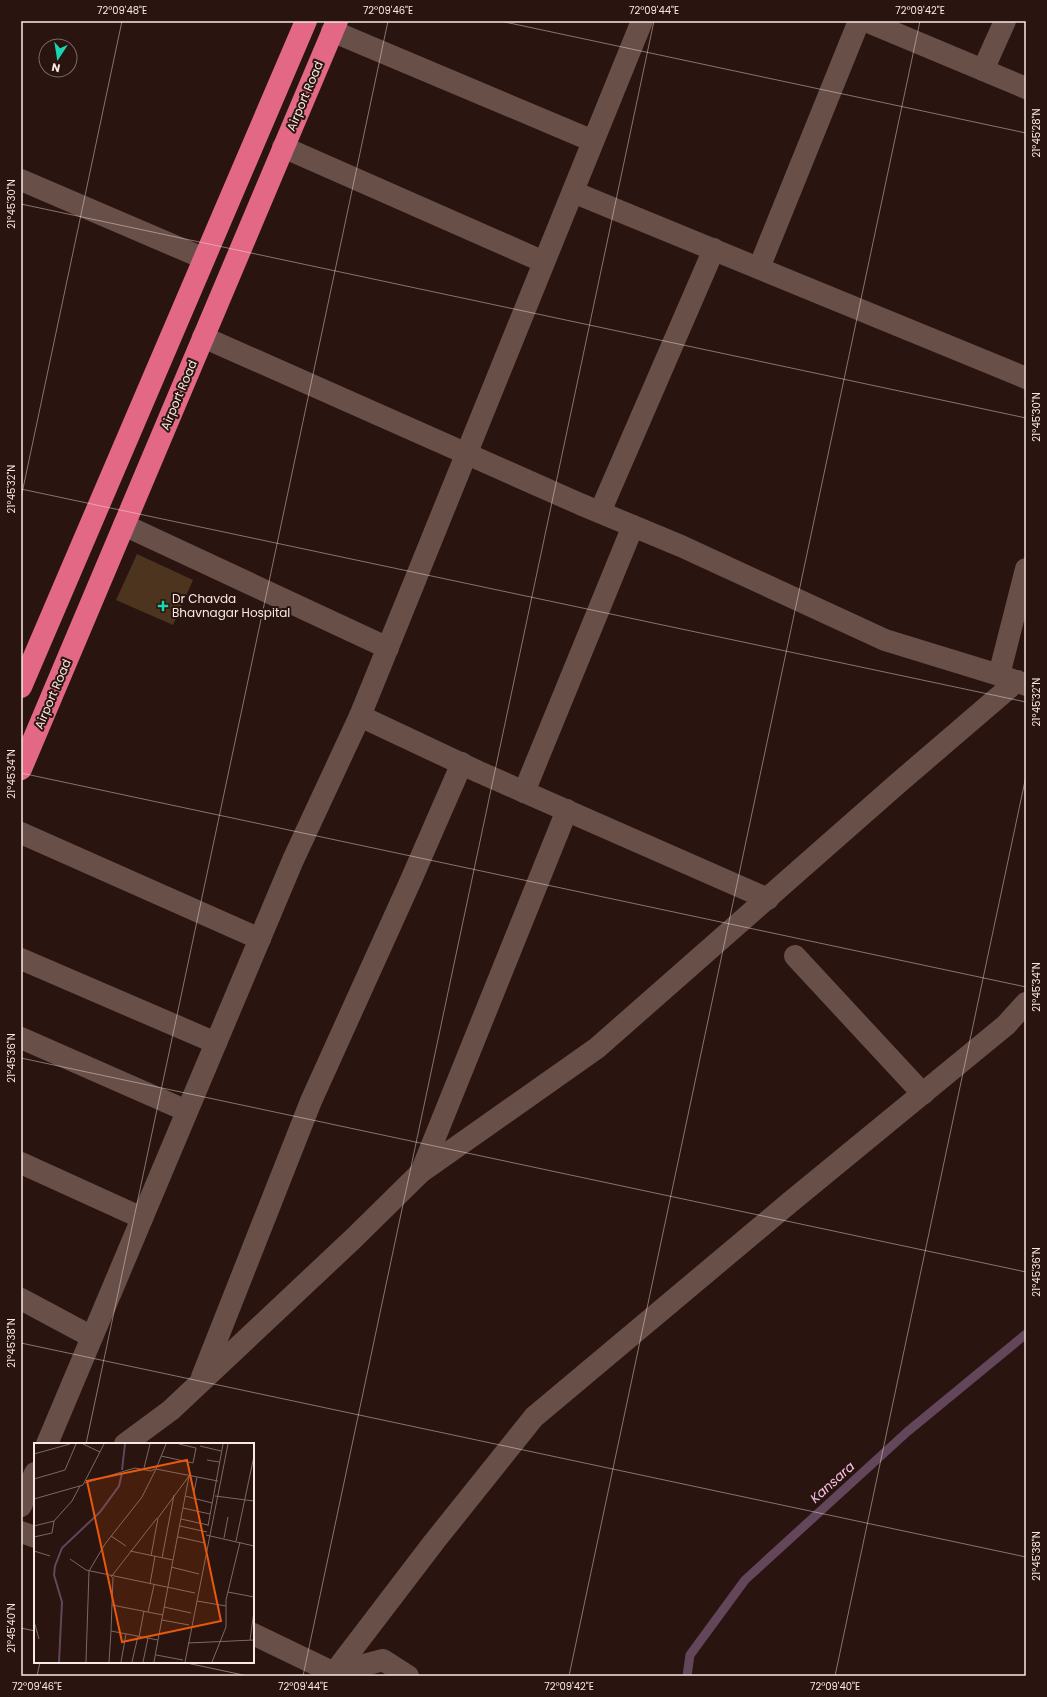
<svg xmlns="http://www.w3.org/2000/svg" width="1047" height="1697" font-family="Poppins,sans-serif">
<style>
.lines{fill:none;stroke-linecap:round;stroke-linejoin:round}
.stream{stroke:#63465a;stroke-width:9}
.building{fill:#4c341f}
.street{stroke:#684f48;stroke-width:22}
.highway{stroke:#e26886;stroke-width:22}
.ticks{fill:none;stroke:#f9e9e5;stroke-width:1;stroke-opacity:0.45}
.poi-dot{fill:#1ad5b2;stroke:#29140f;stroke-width:1.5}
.labels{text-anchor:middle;stroke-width:4;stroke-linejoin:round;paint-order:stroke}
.street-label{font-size:12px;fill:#f9e9e5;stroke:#29140f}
.poi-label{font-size:12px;fill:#f9e9e5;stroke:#29140f;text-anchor:start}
.water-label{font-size:13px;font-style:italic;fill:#f7c0e5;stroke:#29140f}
.inset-river{fill:none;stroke:#63465a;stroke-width:2}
.inset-road{fill:none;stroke:#7c6965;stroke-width:1}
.view{fill:#e8590c;fill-opacity:0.15;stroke:#e8590c;stroke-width:2}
.inset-edge{fill:none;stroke:#f9e9e5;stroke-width:2}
.neatline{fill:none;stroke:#f9e9e5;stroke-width:1.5}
.ticks-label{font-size:10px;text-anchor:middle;fill:#f9e9e5}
</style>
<rect width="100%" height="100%" fill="#29140f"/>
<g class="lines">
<path class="stream" d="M687,1676L690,1655L745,1580L907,1432L1026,1334"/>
</g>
<path class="building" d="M137,554L193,580L173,625L116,600Z"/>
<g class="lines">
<g class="street">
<path d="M642,21L360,716L479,772L768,899"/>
<path d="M866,21L1026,88"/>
<path d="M332,31L593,141"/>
<path d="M983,70L1005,21"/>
<path d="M283,147L544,262"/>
<path d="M21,180L203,258"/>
<path d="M573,192L1026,378"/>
<path d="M759,268L859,21"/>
<path d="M203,337L580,504L681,546L885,640L999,675L1026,685"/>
<path d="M600,512L714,249"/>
<path d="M124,525L388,648"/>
<path d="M999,675L1026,569"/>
<path d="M524,792L633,526"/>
<path d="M21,833L260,939"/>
<path d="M795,956L923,1094"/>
<path d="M21,959L216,1043"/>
<path d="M21,1038L187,1111"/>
<path d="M21,1163L142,1218"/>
<path d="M421,1172L597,1048L896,785L1017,681"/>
<path d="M21,1299L92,1337"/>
<path d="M202,1377L311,1101L411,880L462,763"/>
<path d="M47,1444L293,860L360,716"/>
<path d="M125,1444L171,1410L354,1238L421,1172L567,810"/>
<path d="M21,1506L35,1473"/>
<path d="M21,1532L35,1537"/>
<path d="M253,1634L334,1673L332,1676"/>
<path d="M334,1673L434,1542L534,1417L788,1204L1006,1025L1026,1003"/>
<path d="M334,1673L383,1660L408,1676"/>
</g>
<g class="highway">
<path d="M21,687L306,21"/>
<path d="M21,769L337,21"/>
</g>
</g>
<path class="ticks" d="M500,21L1026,133M21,204L1026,418M21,489L1026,702M21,498L122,21M21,773L1026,987M21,1058L1026,1272M21,1343L1026,1557M86,1444L388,21M21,1628L35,1631M182,1662L248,1676M37,1676L40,1662M303,1676L654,21M569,1676L920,21M835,1676L1026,776"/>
<path class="poi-dot" d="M161 600h4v4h4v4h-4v4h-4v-4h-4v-4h4z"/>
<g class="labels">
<g class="street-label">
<text transform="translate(305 96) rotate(-67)" y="4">Airport Road</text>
<text transform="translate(179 395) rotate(-67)" y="4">Airport Road</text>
<text transform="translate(53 694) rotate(-67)" y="4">Airport Road</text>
</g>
<g class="poi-label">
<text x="172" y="603">Dr Chavda<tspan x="172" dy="14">Bhavnagar Hospital</tspan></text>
</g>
<g class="water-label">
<text transform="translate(832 1482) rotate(-42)" y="5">Kansara</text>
</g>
</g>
<g transform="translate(34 1443)">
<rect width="220" height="220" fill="#29140f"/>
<path class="inset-river" d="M88,27L91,1M25,219L28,159L20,132L21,123L28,105L66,69L85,43L88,30"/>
<path class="inset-road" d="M49,1L66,9M132,1L122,26L184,38M166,3L187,8M0,11L36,1M127,13L159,20L162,5L145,1M173,17L185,19M110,25L116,1M0,36L31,27L42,1M51,40L101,25L117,28L121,26M160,49L163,34M151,53L178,60M181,53L220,58M0,56L49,42L70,1M149,65L176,71M147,76L174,82M0,83L20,78M146,83L173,89M174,83L189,1M172,92L220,103M77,93L92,103M0,94L18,90L20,78L38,58L46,43M144,94L171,100M190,95L194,74M202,98L220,13M0,108L16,113M117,113L124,75L155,33L139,117M128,115L140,52M36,116L52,127L161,150M137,124L165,131M77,134L123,75M116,141L121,113M194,149L220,154M163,158L192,163M78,162L129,172M130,164L157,170M114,169L120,142M128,177L155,182M0,178L5,196M77,188L79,134M105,194L110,168M216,197L220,168M154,200L220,197M122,212L149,217M52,219L55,128L71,101L108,54L122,26M75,219L77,188L124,197L139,117L96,108M87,219L92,191M98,219L104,193M109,219L114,195M120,219L124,197M151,219L194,1M178,219L192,184V157L206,99"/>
<path class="view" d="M153,17L187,178L88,199L53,38Z"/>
<rect width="220" height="220" class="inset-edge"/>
</g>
<rect width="1047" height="1697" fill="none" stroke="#29140f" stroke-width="44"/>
<g transform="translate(58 58) rotate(192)"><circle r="19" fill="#29140f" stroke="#7c6965"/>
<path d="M0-3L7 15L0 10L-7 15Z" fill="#1ad5b2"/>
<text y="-6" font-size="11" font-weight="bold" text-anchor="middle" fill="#f9e9e5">N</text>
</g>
<rect x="22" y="22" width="1003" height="1653" class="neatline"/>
<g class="ticks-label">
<text x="122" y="14">72°09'48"E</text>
<text x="388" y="14">72°09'46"E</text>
<text x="654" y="14">72°09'44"E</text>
<text x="920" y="14">72°09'42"E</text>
<text transform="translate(1036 133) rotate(-90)" y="4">21°45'28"N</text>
<text transform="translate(11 204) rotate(-90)" y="4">21°45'30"N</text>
<text transform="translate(1036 417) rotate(-90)" y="4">21°45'30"N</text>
<text transform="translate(11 489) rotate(-90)" y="4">21°45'32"N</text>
<text transform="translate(1036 702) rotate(-90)" y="4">21°45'32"N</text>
<text transform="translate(11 774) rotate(-90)" y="4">21°45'34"N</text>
<text transform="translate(1036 987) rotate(-90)" y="4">21°45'34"N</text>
<text transform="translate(11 1058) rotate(-90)" y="4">21°45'36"N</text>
<text transform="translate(1036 1272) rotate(-90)" y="4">21°45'36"N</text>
<text transform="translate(11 1343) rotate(-90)" y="4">21°45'38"N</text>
<text transform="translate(1036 1556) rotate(-90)" y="4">21°45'38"N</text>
<text transform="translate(11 1628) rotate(-90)" y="4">21°45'40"N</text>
<text x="37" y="1690">72°09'46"E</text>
<text x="303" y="1690">72°09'44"E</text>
<text x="569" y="1690">72°09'42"E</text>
<text x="835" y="1690">72°09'40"E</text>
</g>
</svg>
